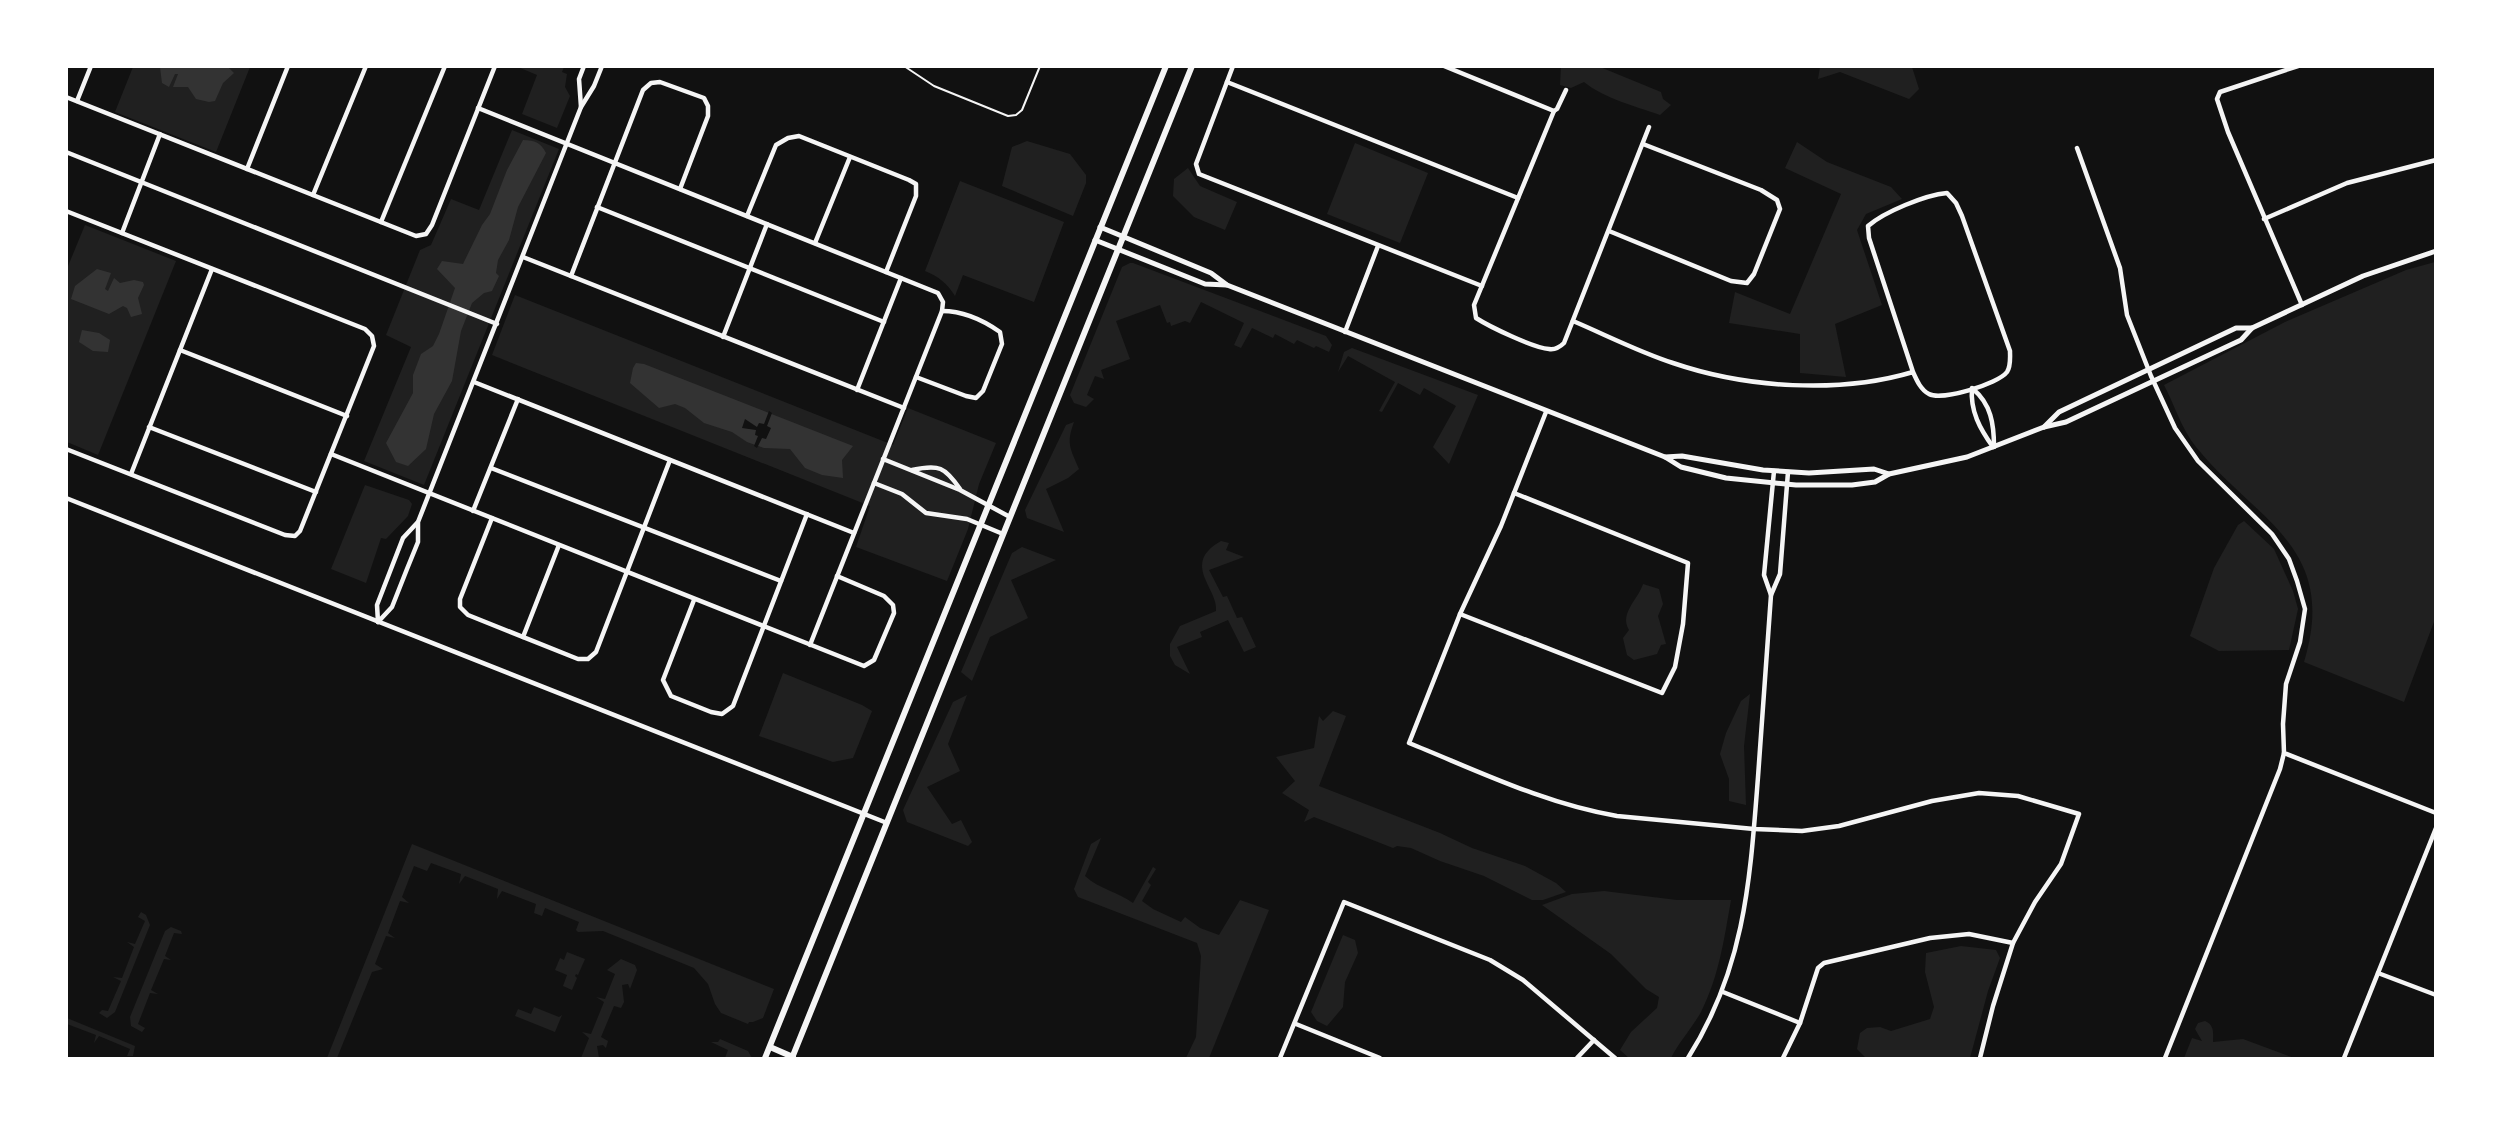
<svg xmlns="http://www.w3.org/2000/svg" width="2502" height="1125" font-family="Merriweather,serif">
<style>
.green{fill:#202020}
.water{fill:#333}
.pier{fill:#111}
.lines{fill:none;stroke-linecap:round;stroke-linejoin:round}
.service{stroke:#f5f5f5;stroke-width:2}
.minor{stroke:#f5f5f5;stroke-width:4.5}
.tertiary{stroke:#f5f5f5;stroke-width:5}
.secondary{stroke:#f5f5f5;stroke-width:6}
</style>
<rect width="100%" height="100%" fill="#111"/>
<g class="green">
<path d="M1561,66L1600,67L1661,92L1663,99L1671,105L1660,115C1635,106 1605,99 1584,82L1571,88L1560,85Z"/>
<path d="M133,67H250L216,152L115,112Z"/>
<path d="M518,67H564L562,72L567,74L565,87L570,96L557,128L522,114L537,75Z"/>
<path d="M1820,67H1912L1919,89L1909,99L1840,72L1818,79Z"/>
<path d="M512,130L559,149L424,485L364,461L411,347L386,335L420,250L431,245L451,199L479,210Z"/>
<path d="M1027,141L1070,154L1086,175V183L1073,216L1002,186L1012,147Z"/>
<path d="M1797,142L1827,162L1891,187L1902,199L1866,214L1857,230L1882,305L1835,324L1846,377L1800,373V334L1729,323L1735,292L1790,314L1841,194L1785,168Z"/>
<path d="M1355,143L1428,173L1400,243L1327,214Z"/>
<path d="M1188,168L1200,186L1237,202L1225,230L1194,217L1173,196L1174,179Z"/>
<path d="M960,181L1064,222L1034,302L963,275L955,296C947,283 939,277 925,271Z"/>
<path d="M85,225L176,261L98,455L67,442L66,271Z"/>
<path d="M2435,262V619L2404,702L2304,662C2339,546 2257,522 2196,447C2182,430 2174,404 2164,385L2285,322L2406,270Z"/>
<path d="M1130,263H1133L1326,336L1332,345L1329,352L1316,346L1314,348L1297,340L1294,344L1275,334L1273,338L1252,328L1241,348L1234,345L1244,323L1201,302L1190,323L1185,321L1171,326L1170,322L1167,323L1160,305L1116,321L1130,359L1101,370L1104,379L1095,376L1087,395L1094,399L1086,407L1074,403L1070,395L1122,267Z"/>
<path d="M515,295L893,445L908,408L996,443L979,484L968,529L947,581L856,547L870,506L492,355Z"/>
<path d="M1352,348L1478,395L1449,464L1433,447L1456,406L1424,388L1420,395L1398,383L1382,412L1379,411L1395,382L1348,356L1338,372L1344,352Z"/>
<path d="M1074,422C1066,444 1070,448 1079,469L1068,478L1046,489L1064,532L1027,518L1025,510L1066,425Z"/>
<path d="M365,485L409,500L412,504L408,516L386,539L381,538L366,583L331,569Z"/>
<path d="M2244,521L2274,549L2293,591L2298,609L2289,650L2219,651L2190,636L2214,568L2238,525Z"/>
<path d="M1221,541L1229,543L1226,550L1244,557L1209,570L1223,597L1227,596L1237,618L1242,617L1256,647L1244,652L1228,620L1200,632L1202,637L1177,647L1190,674L1175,665L1170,656V644L1180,626L1216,611C1219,589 1180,564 1221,541Z"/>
<path d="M1022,547L1056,560L1011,580L1028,618L990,637L972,681L961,672L1012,553Z"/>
<path d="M1643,584L1659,589L1663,604L1658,616L1666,644L1661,645L1657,654L1634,660L1627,655L1623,638L1629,630C1619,613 1638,600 1643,584Z"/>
<path d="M783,673L862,705L872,711L853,758L833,762L759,736Z"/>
<path d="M1750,694L1744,746L1746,805L1729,801V779L1720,754L1726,733L1741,701Z"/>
<path d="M967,695L948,744L960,771L927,787L952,824L961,820L972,842L968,846L907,822L903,810L953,702Z"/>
<path d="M1333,711L1346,716L1319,786L1440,833L1472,848L1525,866L1556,883L1566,892L1543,900H1532L1484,876L1440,861L1411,848L1397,846L1393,848L1314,817L1304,822L1309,810L1282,793L1295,781L1276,757L1314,748L1319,716L1323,721Z"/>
<path d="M1101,838L1085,876C1099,889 1118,892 1133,903L1153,867L1156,869L1148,882L1151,885L1142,901L1153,909L1181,922L1185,917L1200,928L1219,935L1240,900L1269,910L1209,1058H1186L1196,1037L1201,956L1197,943L1078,897L1074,889L1091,844Z"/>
<path d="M412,844L774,989L763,1018L753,1022H749L748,1024L721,1013L715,1004L708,984L694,968L603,931L578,932L576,930L579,922L545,908L542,916L534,913L536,904L502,891L497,899L498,889L465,876L459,884L461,874L431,863L427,871L414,866L402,897L409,903L400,901L388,933L395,938L386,936L375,964L383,969L372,972L337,1058H327Z"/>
<path d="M1604,891L1677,900H1731C1724,940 1719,976 1701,1012C1692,1028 1679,1042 1671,1058H1629L1620,1050L1631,1032L1657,1008L1659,997L1646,989L1611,954L1542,905L1572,894Z"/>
<path d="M141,912L146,915L150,925L115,1012L107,1018L99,1013L102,1010L108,1011L121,981L113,977L122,978L134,947L127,942L135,944L145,921L138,917Z"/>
<path d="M171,927L181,931L182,934L174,933L165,956L171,960L164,959L151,990L158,994L150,993L138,1024L145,1028L142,1032L131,1026L130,1017L165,931Z"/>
<path d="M1343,935L1355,940L1358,953L1345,982L1343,1007L1327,1026L1317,1021L1311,1012Z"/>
<path d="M1961,946L1996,950L2000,958L1988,991L1970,1058H1866L1857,1049L1860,1033L1867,1028L1880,1027L1891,1031L1930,1019L1934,1007L1925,972L1926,953Z"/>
<path d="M567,952L585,959L578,975L576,974L575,976L577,978L572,990L563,986L567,975L555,970L560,958L564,960Z"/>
<path d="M621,959L635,965L637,970L630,989L628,984L622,985L624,1002L621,1008L614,1006L601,1037L608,1041L606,1048L603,1045L597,1046L599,1058H581L589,1038L582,1032L591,1034L604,1002L596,997L605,999L615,974L607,970Z"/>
<path d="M534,1007L559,1017L562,1015L555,1032L515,1016L518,1009L531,1014Z"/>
<path d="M67,1018L135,1046L133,1056H127L130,1049L99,1036L94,1043L96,1035L67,1024Z"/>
<path d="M2205,1021C2215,1025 2213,1034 2213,1042L2243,1039L2294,1058H2184L2192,1038L2202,1041L2195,1029L2198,1023Z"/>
<path d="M720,1039L748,1051L752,1058H725L728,1050L711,1042H718Z"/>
</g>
<g class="water">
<path d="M160,67H228L234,73L223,83L215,101L209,102L196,99L188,87H173L178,74H175L169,87L162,83Z"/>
<path d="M523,140C535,140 541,143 546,153L518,207L509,240L498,260L496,273L499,276L492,291L484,293L472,303L461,331L452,381L434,414L426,449L408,466L396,462L386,443L413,393V375L421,354L433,346L439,334L455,288L437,269L442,261L463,264L482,225L490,214L507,170Z"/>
<path d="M97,269L111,273L105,289L108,291L114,278L120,283L134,280L143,282L144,285L138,298L142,314L131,317L127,308L123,306L109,314L71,299L75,286Z"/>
<path d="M82,330L99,333L110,340L108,352L93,351L79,342Z"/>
<path d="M636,363L644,364L853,446L842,460L843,478L822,475L805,468L790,449L764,448L747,442L732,432L704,423L685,408L675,404L659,408L630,383L633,368Z"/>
</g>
<path class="pier" d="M769,411L772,413L767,426L771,428L766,439L762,438L757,448L754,446L758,436L755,435L756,430L742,428L745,419L757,427L759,423L764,424Z"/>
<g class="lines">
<path class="service" d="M904,66L934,86L1008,116L1016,115L1022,110L1040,66"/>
<g class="minor">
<path d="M1233,66L1196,164L1199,174L1482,286"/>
<path d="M1444,66L1554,111"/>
<path d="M2298,66L2220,92L2217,99L2228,132L2302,305"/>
<path d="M1227,82L1518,198"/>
<path d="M1566,90L1557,109L1554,111L1474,305L1476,318C1490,327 1534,348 1549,349C1556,350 1560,347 1564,343L1649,127"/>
<path d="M66,97L416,236L426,234L432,225L495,66"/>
<path d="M77,101L91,66"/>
<path d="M581,107L579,79L584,66"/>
<path d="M478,108L938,293L943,302L942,311L810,645"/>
<path d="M2077,148L2120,268L2127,315L2151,376L2175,428L2198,461L2272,534L2289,559L2297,581L2305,609L2300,642L2286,684L2283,724L2284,753L2280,769L2165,1058"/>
<path d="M66,152L497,324"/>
<path d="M247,169L288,66"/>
<path d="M313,195L366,66"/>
<path d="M597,207L884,322"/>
<path d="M66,211L365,329L372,336L374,346L300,531L295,536L285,535L66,449"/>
<path d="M747,216L776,145L788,138L799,136L909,180L916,184V196L886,272"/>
<path d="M2264,219L2347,183L2436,160"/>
<path d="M381,222L445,66"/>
<path d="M1609,231L1731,281L1747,283L1754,274L1780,209L1777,200L1761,190L1643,144"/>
<path d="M122,233L160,134"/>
<path d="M815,243L850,157"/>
<path d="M523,257L904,408"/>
<path d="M571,276L643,90L651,83L660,82L704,98L708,106V116L680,189"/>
<path d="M1573,321C1606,335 1639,352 1673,363C1746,388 1839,394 1913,372C1917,381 1921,390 1929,394C1942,401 1998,384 2007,372C2011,366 2010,358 2010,351L1962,216L1956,203L1947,193C1925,195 1884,212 1868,226L1869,238L1913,372"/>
<path d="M1345,332L1378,246"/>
<path d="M723,337L767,224"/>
<path d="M180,350L347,416"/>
<path d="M916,377L966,396L976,398L983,391L1002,344L1000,332C983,320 963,311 942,311"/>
<path d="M474,382L854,533"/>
<path d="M1972,388C1970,411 1980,429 1993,447"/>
<path d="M1973,389C1991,404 1994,424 1994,447"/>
<path d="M857,390L901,278"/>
<path d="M1546,412L1501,526L1460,614L1409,743C1476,770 1545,804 1617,816L1754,829L1802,831L1839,826L1932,801L1979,793L2018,796L2079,814L2061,864L2035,902L2013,943L1993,1006L1980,1058"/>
<path d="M149,427L316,492"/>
<path d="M331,454L864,666L874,660L894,613L893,605L884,596L837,576"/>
<path d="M883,459L960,490L1010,517"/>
<path d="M491,468L781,581"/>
<path d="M912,470C939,464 945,467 960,489"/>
<path d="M131,474L212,269"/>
<path d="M874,483L902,494L926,513L967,519L1003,534"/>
<path d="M66,498L887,823"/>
<path d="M473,511L518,399"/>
<path d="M492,518L460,599V607L468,615L578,659H588L596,652L670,460"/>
<path d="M1771,595L1764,575L1774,471"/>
<path d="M694,600L663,680L671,696L711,712L722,714L733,706L807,514"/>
<path d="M1460,614L1662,693L1675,667L1683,624L1688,563L1514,493"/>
<path d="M378,622L392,607L407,569L418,542V522L581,107L594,86L602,66"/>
<path d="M378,622L377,605L403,538L417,523"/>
<path d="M523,637L559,545"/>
<path d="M2284,753L2436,813"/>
<path d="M2378,973L2436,995"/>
<path d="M1723,992L1800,1023"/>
<path d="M1296,1024L1380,1058"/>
<path d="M1280,1058L1344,902L1490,960L1523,980L1615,1058"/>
<path d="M1577,1058L1594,1040"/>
<path d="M1688,1058C1745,968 1750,880 1758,777C1762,716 1767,656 1771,595L1780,574L1788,472"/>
<path d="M1783,1058L1800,1023L1818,968L1824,963L1930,938L1969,934L2013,943"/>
<path d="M2344,1058L2436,828"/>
</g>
<g class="tertiary">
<path d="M1100,227L1211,273L1227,285L1665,457L1681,467L1726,478L1796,485H1852L1875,482L1889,474L1967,457L2044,427L2066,422L2241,340L2252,328L2363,276L2436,251"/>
<path d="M1095,240L1205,284L1227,285"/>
<path d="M2044,427L2059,412L2236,328H2252"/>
<path d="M1665,457L1682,456L1763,470L1809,473L1874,469L1889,474"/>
</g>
<g class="secondary">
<path d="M770,1047L793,1057"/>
<path d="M765,1058L1166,66"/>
<path d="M792,1058L1192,66"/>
</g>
</g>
<rect width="2502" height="1125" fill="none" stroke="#ffffff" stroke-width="136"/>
</svg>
